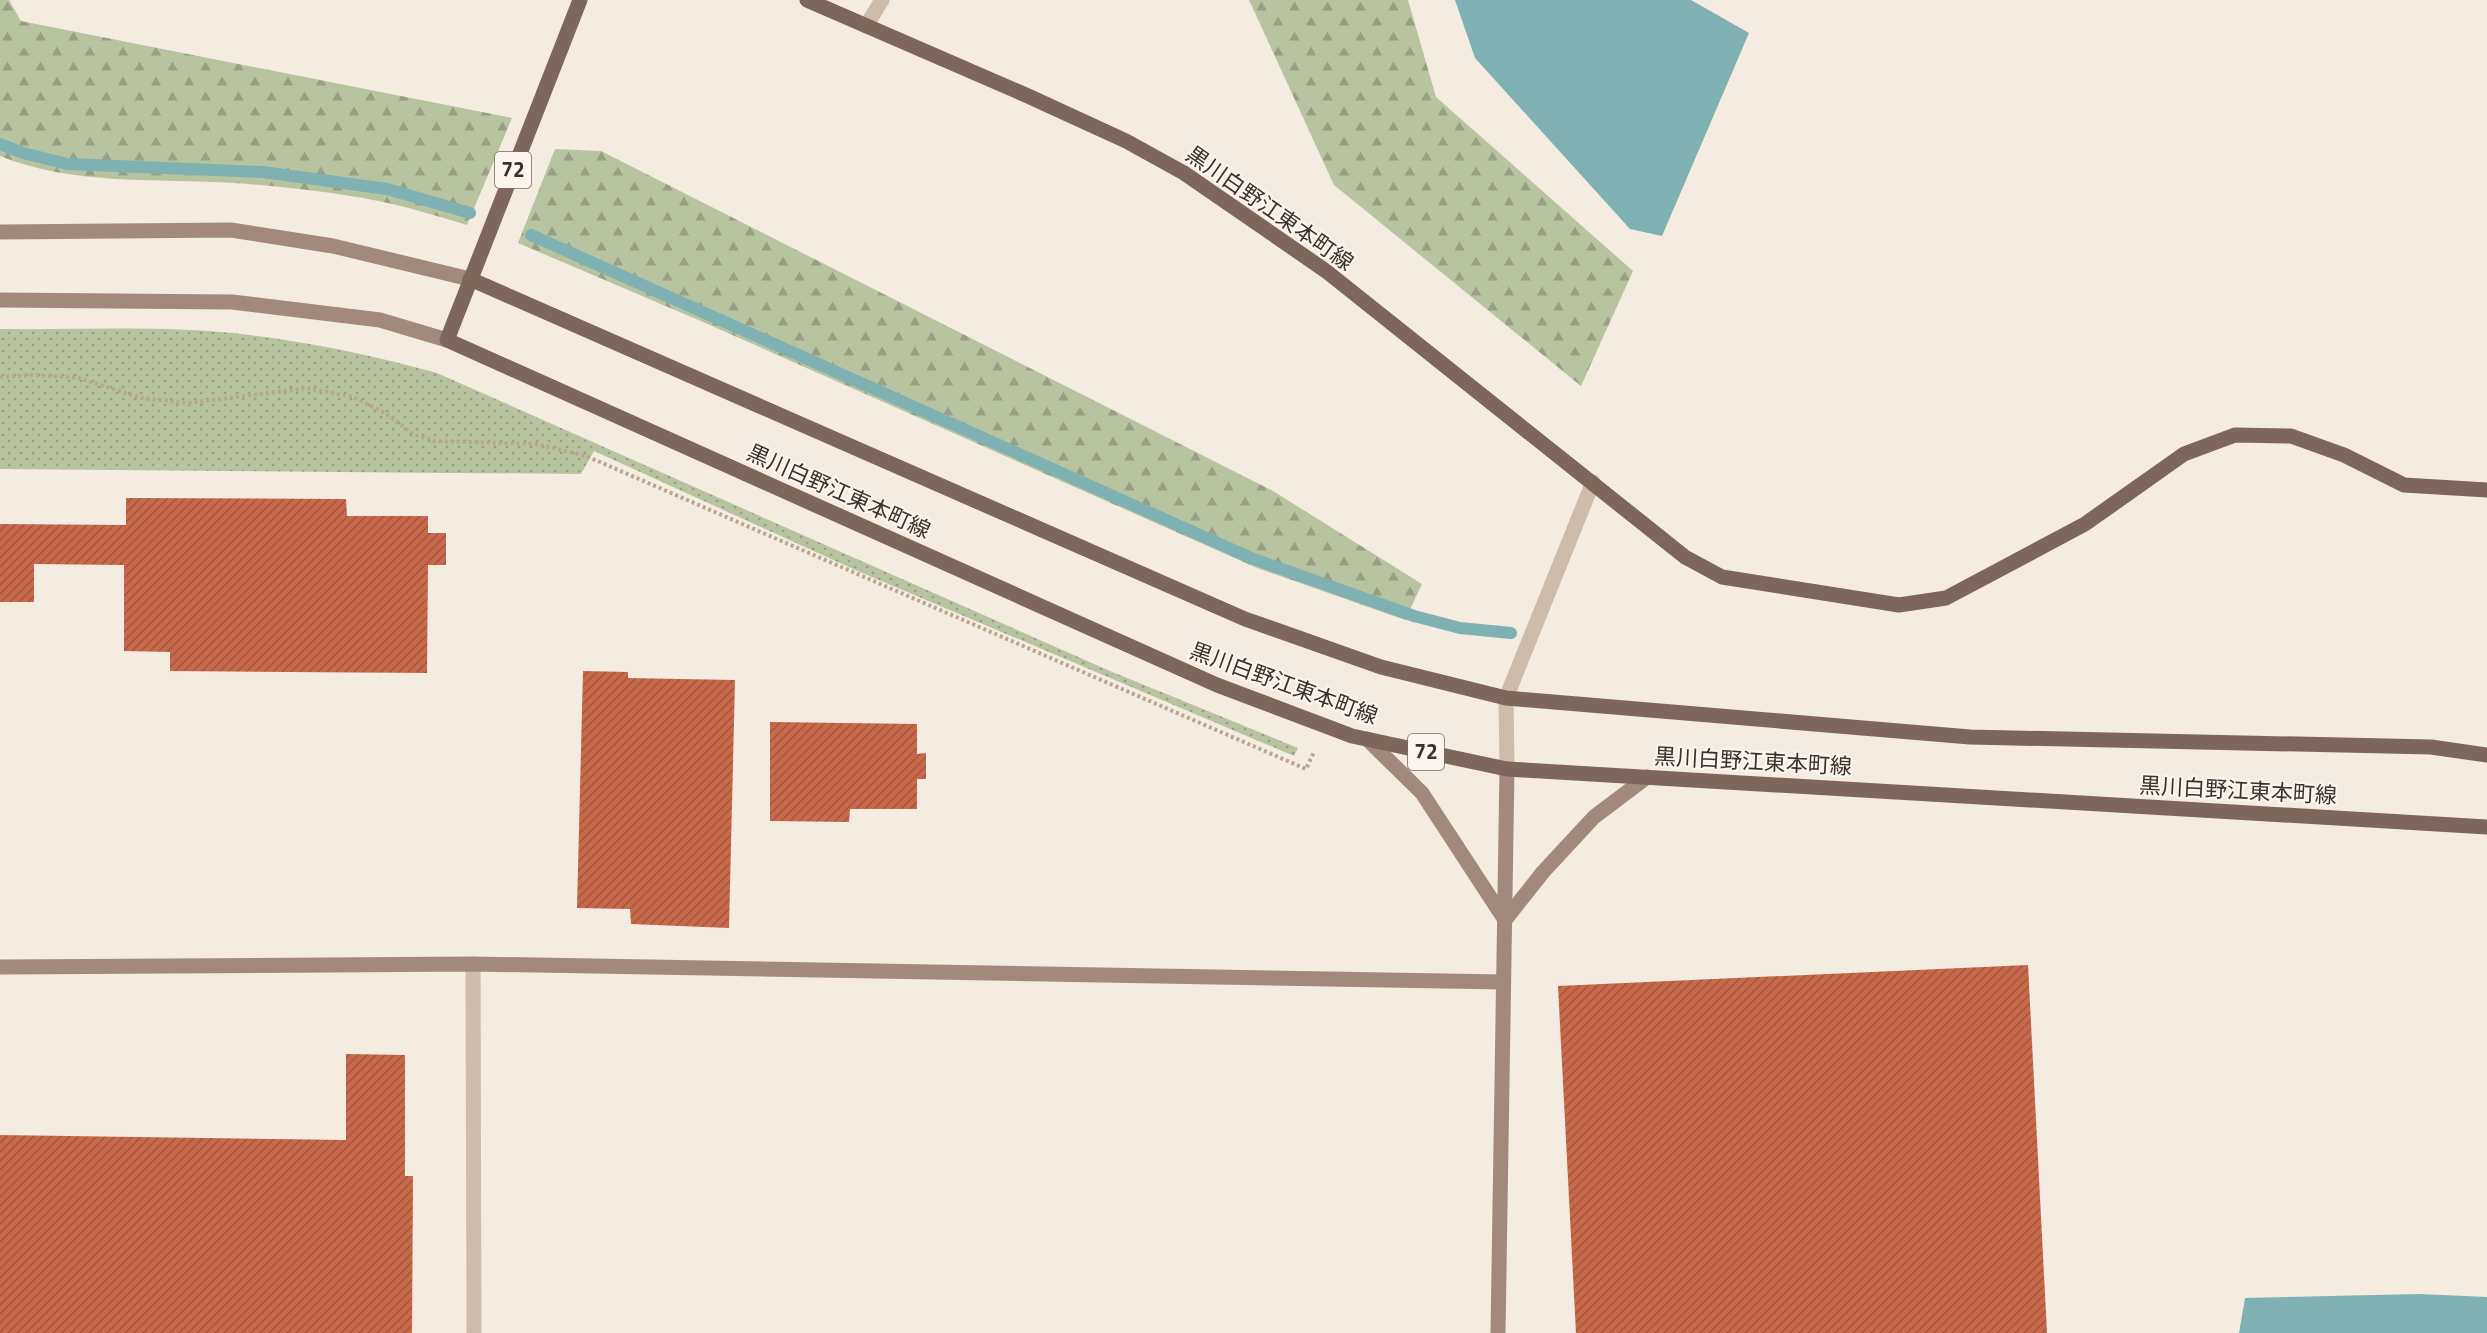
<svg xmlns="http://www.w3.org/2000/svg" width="2487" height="1333" font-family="'Titillium Web','Noto Sans JP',sans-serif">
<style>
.forest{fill:url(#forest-firs)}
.park{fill:url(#park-dots)}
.water{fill:#7fb0b2}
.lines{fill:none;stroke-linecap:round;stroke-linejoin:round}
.stream{stroke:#7fb0b2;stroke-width:12}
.building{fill:url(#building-hatch)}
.path{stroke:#b9a596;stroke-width:4;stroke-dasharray:3 3;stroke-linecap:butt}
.street{stroke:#cdbbac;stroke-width:15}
.secondary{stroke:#a18a7d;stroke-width:15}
.primary{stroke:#7d675c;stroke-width:15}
.labels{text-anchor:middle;stroke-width:4.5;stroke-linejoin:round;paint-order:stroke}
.shield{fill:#fbf5ee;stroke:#756b66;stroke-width:1.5}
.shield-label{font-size:21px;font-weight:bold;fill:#3b302b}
.street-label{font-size:22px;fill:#3b302b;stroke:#fbf5ee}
</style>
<defs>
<pattern id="forest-firs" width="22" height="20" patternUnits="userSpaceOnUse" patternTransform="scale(1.5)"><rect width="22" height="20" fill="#b8c4a0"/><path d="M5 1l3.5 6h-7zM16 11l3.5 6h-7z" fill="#97a083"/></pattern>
<pattern id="park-dots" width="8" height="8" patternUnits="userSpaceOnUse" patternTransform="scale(1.5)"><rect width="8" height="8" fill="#b8c4a0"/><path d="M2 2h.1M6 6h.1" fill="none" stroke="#97a083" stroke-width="1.8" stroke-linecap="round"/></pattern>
<pattern id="building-hatch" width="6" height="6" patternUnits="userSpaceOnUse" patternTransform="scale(1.5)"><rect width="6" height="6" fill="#c8694b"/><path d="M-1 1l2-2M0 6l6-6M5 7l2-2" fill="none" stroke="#a4573f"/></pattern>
</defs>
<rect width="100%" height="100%" fill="#f4ebe1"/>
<g class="forest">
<path d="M0,0H9L21,21L512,118L467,225C444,218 421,211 397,205C344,193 288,187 234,183C156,178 74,186 0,156Z"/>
<path d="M1249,0H1408L1436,97L1633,271L1581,386L1334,185Z"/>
<path d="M555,149L601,151L1273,491L1422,584L1405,620L1257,568L703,322L518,243Z"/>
</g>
<path class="park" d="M0,329C83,330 168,325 250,335C314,343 376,356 437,373L1110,671L1298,748L1294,756L853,569L594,451L581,474L0,469Z"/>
<g class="water">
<path d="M1455,0H1691L1749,33L1662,236L1630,229L1475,58Z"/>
<path d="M2419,1294L2487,1297V1333H2239L2245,1298Z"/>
</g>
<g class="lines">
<g class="stream">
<path d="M0,144L23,153L67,164L263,172L387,189L470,213"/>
<path d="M531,235L1251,558L1414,616L1460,628L1511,633"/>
</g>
</g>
<g class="building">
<path d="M126,498L346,499L347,516H428V533H446V565H428L427,673L170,671V652L124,651V565L34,564V602H0V524L126,525Z"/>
<path d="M583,671L628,672V678L735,680L729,928L631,924L630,909L577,908Z"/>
<path d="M770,722L917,724V754L926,753V779H917V809H850L849,822L770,821Z"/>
<path d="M2028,965L2047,1333H1576L1558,986Z"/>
<path d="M346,1054L405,1055V1176H413L412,1333H0V1135L346,1140Z"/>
</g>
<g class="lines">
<path class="path" d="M0,377L36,375L79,378L141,398L189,403L307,388L353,397L385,413L415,435L434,441L536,444L586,456L1306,769L1314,752"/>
<g class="street">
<path d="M866,26L882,0"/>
<path d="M1507,769L1506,698L1593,482"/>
<path d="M473,964L474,1333"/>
</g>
<g class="secondary">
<path d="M0,232L231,230L333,246L470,279"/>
<path d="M0,300L232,302L380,320L447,340"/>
<path d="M1367,739L1422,793L1505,920L1543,872L1594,817L1647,777"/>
<path d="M0,967L473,964L1503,982"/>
<path d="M1498,1333L1507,769"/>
</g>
<g class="primary">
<path d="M580,0L447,340L1217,685L1352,736L1507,769L2487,827"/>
<path d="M807,0L1028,96L1126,141L1184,173L1326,271L1685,557L1722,577L1899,605L1946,598L2085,524L2184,454L2235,435L2291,436L2344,455L2404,485L2487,490"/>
<path d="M470,279L1245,619L1381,667L1506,698L1970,737L2431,747L2487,755"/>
</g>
</g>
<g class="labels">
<g class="shield">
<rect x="495" y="152" width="36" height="36" rx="4.5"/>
<rect x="1408" y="734" width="36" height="36" rx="4.5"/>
</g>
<g class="shield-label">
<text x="513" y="177">72</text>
<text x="1426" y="759">72</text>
</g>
<g class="street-label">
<text transform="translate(1270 208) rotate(35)" y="8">黒川白野江東本町線</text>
<text transform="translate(839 491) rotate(24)" y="8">黒川白野江東本町線</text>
<text transform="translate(1284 683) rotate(20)" y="8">黒川白野江東本町線</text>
<text transform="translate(1753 761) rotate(3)" y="8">黒川白野江東本町線</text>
<text transform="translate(2238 790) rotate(3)" y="8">黒川白野江東本町線</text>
</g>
</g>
</svg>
